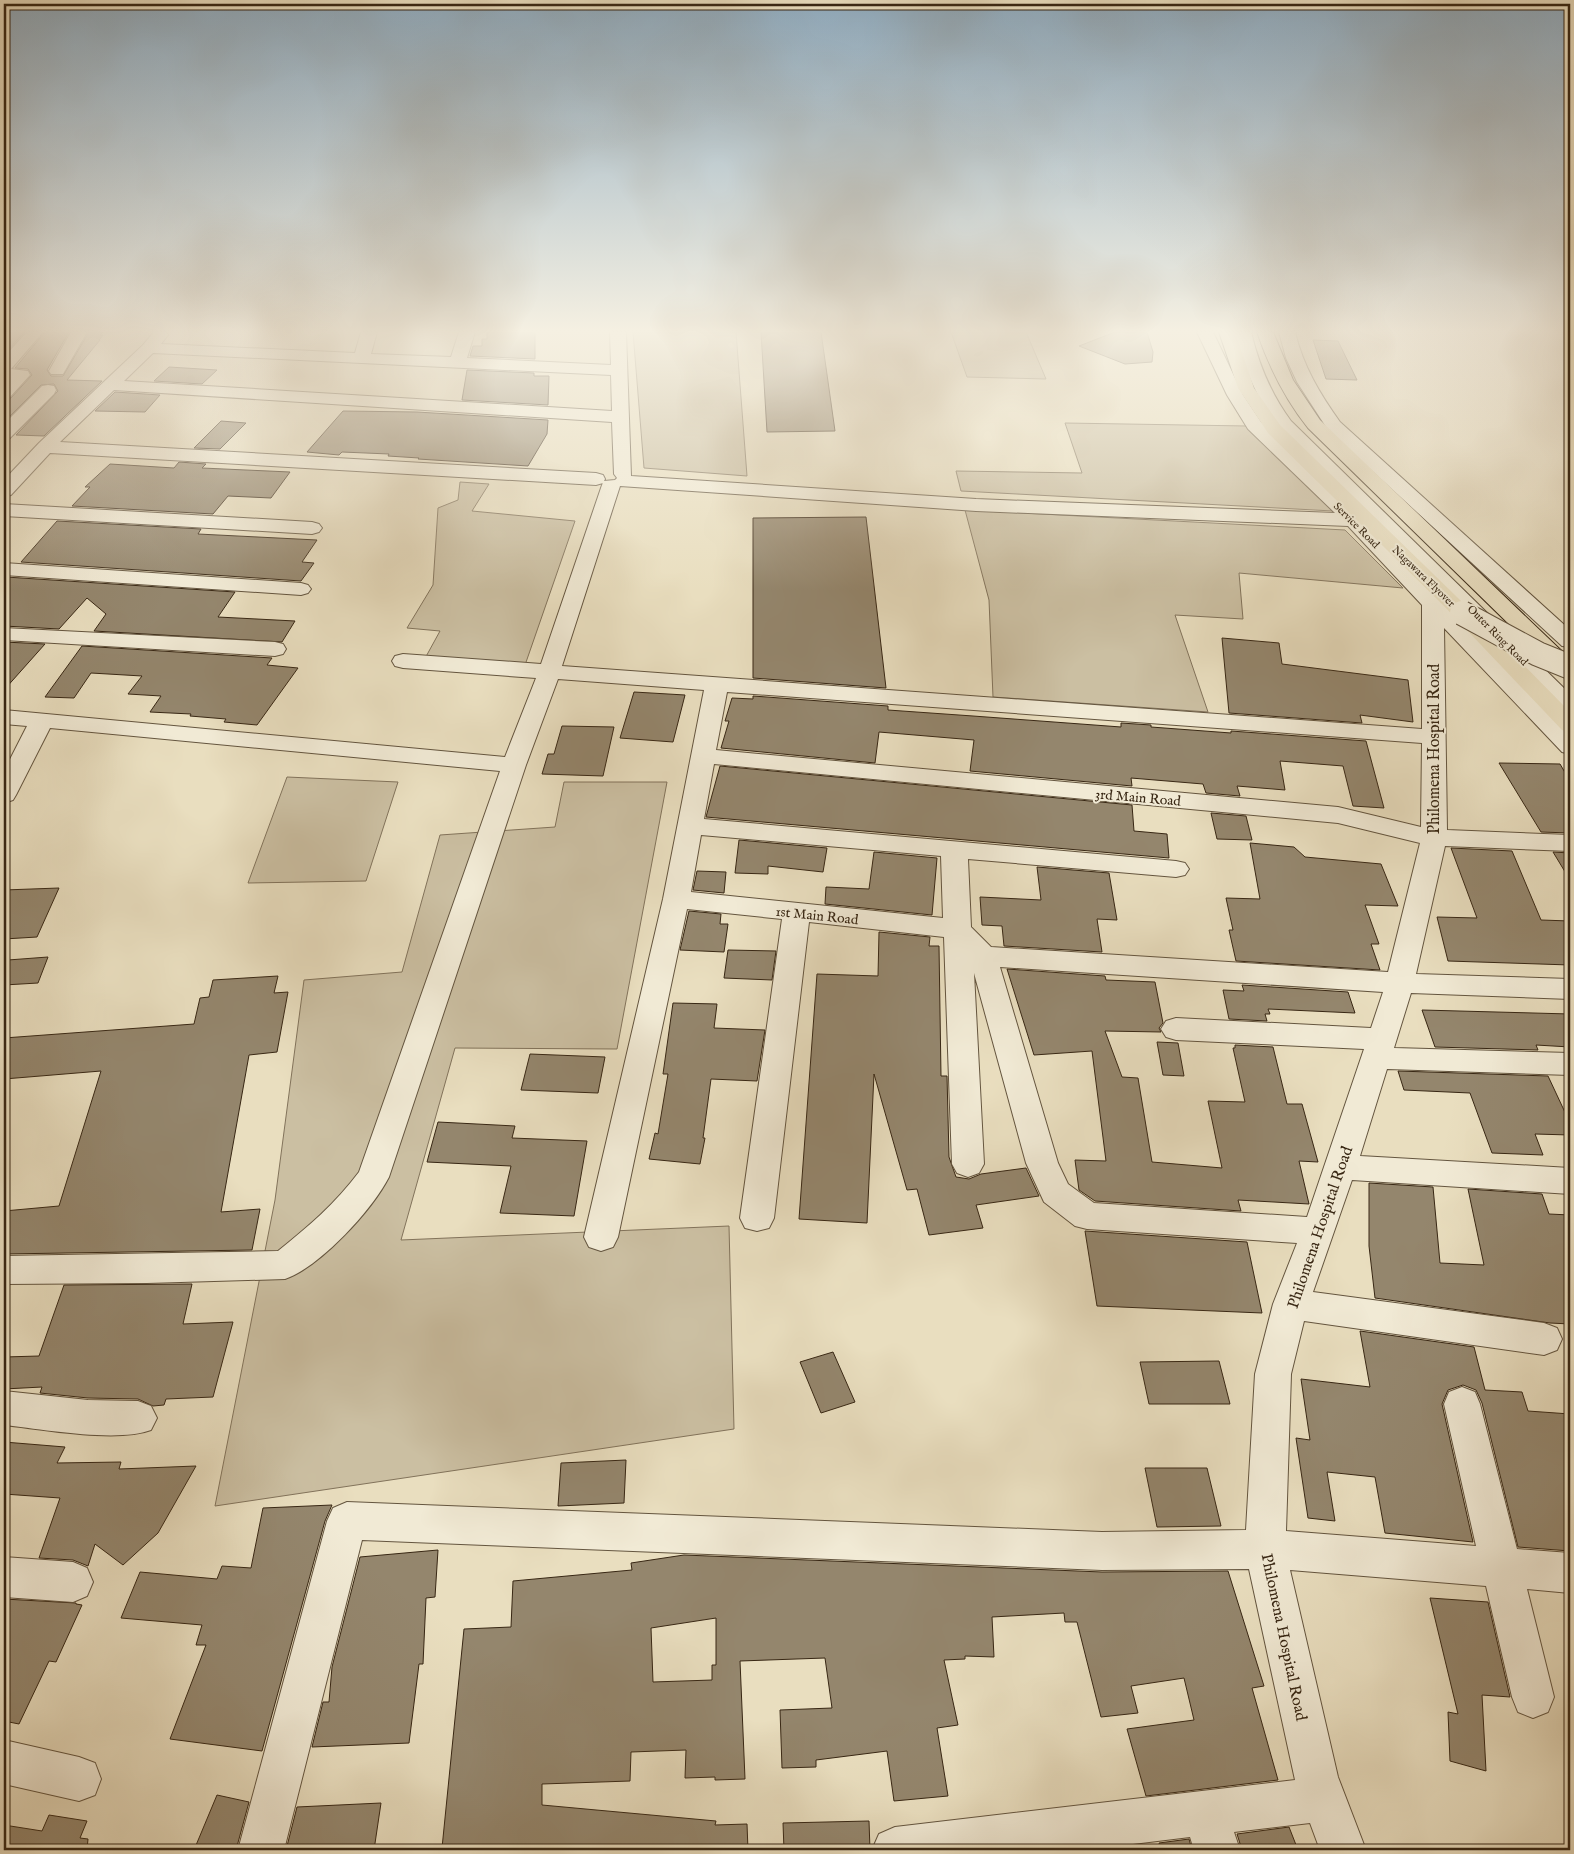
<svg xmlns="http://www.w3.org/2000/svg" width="1574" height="1854" font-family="'IM FELL English',serif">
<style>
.green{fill:#cbbfa2;stroke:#82735b}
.building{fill:#94866d;stroke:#382714;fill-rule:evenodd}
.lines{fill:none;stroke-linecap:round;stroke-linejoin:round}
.minor-casing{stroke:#64553f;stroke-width:2}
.highway-casing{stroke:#382714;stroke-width:2}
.minor{fill:#f1ead5;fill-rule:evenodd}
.highway{fill:#e9debf;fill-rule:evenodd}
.minor-bridge-casing{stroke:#64553f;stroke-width:26;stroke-linecap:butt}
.minor-bridge{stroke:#f1ead5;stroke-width:24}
.labels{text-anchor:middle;stroke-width:4;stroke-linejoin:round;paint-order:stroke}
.far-street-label{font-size:11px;fill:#382714;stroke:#f1ead5}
.street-label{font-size:14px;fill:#382714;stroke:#f1ead5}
.near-street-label{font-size:16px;fill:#382714;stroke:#f1ead5}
</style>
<rect width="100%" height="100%" fill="#e9debf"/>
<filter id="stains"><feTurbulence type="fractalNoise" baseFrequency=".004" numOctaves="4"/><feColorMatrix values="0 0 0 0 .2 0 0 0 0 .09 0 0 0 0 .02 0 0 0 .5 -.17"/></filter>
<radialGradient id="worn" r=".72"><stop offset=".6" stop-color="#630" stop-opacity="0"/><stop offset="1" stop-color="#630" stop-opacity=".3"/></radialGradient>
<g class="green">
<path d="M633,332H736L747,476L644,468Z"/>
<path d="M951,332H1026L1046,379L967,377Z"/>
<path d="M1065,423L1247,426L1333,511L961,491L956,471L1082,473Z"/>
<path d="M460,482L489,484L472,511L575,521L524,668L423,662L440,631L407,628L433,585L438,508L458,500Z"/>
<path d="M965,510L1345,530L1403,588L1239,573L1243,619L1175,615L1208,712L993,697L989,600Z"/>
<path d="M287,777L398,782L366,881L248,883Z"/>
<path d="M564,782H667L617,1049L455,1048L401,1240L729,1226L734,1429L215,1506L275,1200L304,980L402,972L440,835L555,827Z"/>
</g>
<g class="building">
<path d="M4,332H25L4,354Z"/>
<path d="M45,332H69L47,370L51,376H63L89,332H103L100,335H103L99,340H100L67,380L102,381L44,436L16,435L58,391L54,384L41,385L4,422V400L11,398L32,375L28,369L15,368Z"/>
<path d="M487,332H535V359L470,356L473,346H482V339H487Z"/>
<path d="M761,332H821L835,431L767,432Z"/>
<path d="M1115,332H1147L1153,352L1152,362L1125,364L1079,346Z"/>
<path d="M1313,340L1338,341L1357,380L1326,379Z"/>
<path d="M169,367L217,370L202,384L154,381Z"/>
<path d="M467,370L534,373V376H549L548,405L462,400Z"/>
<path d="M115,392L160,395L145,412L95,411Z"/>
<path d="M343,411L417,412L548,420L547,434L528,466L418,459L419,458L388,456L389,454L342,452L339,455L307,452Z"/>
<path d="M221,421L246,423L220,449L194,448Z"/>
<path d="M179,462L206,464L202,468L290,472L271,498L228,496L213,514L72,506L90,487H85L110,464L174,468Z"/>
<path d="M866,517L886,688L753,678V518Z"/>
<path d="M57,521L201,529L198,534L317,540L302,562L314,563L301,581L21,562Z"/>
<path d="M6,577L235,592L218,617L295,621L282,642L94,631L106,614L87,598L59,629L4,626V580Z"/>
<path d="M1222,638L1279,643L1282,664L1408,680L1413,722L1360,715L1362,723L1229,713Z"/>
<path d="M4,642L45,644L4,690Z"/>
<path d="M82,646L272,658L267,665L298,668L257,725L224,722L226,719L190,716L191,714L150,712L161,696L128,694L142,676L91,673L74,698L45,697Z"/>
<path d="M634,692L685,695L673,742L620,738Z"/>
<path d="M753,696L888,706V710L973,716L1121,727V723L1151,725V727L1231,733V731L1366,741L1384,808L1353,806L1343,766L1280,761L1285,790L1237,786L1240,796L1206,793L1203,784L1131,778L1132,786L970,771L974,740L879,732L875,763L721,748L729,721H725L732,698L753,699Z"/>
<path d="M562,726L614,727L603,776L542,774L548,754H554Z"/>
<path d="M1499,763L1560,764L1570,781V833L1541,832Z"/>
<path d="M720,766L1132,805L1134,831L1167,834L1169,858L706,817Z"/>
<path d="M1211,813L1246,816L1252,840L1217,839Z"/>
<path d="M739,840L827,848L823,872L768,866V874L735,873Z"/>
<path d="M1250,843L1294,847L1305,857L1381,864L1398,906L1365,905L1379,944H1371L1380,970L1236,961L1229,930H1233L1226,898L1260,899Z"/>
<path d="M1451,848L1512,851L1541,920L1570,921V965L1448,961L1437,917L1477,918Z"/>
<path d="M874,852L937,858L932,915L825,904L826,887L869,889Z"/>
<path d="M1553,852L1570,853V880Z"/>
<path d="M1037,867L1109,873L1117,920L1097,919L1102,952L1004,946L1002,926L982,925L980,897L1041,900Z"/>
<path d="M697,871L726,872L724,893L693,890Z"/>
<path d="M59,888L37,937L4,939V890Z"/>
<path d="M689,911L721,914L720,924H728L724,952L680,950Z"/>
<path d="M879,932L930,937L929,946H939L941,1076H947L949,1157L956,1177L969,1179L981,1174L1026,1168L1039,1196L976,1205L983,1228L929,1235L917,1189L907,1190L874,1074L867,1223L799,1219L817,974L878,976Z"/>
<path d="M728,950L776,951L772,980L724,978Z"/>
<path d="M48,957L38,983L4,985V971L8,960Z"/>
<path d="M1007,969L1105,976L1106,980L1155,982L1163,1023L1159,1028L1161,1032L1105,1031L1122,1077L1138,1078L1152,1162L1222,1168L1208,1101L1245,1102L1233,1048H1235V1045L1273,1047L1287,1104H1302L1318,1162L1299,1161L1309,1204L1238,1200L1241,1211L1095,1201L1079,1190L1075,1160L1106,1161L1092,1051L1034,1055Z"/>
<path d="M278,976L274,993L288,992L277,1052L249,1055L221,1212L260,1209L252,1250L4,1254V1211L59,1206L101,1071L4,1079V1038L194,1024L200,998L209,997L213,980Z"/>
<path d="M1242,985L1348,992L1355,1013L1268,1009L1270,1014H1265L1267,1021L1229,1019L1223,990L1244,991Z"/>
<path d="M673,1003L717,1004L714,1028L765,1030L757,1081L711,1079L703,1138H705L700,1164L649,1159L655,1133L658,1134L668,1074H663Z"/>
<path d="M1422,1010L1570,1014V1047L1536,1045L1538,1050L1435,1047Z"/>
<path d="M1157,1042L1178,1043L1184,1076L1163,1075Z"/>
<path d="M530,1054L605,1057L598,1093L521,1090Z"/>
<path d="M1398,1071L1548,1076L1570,1123V1135L1535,1134L1543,1155L1492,1153L1470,1093L1404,1090Z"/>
<path d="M438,1122L515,1126L512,1138L587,1141L574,1216L500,1213L511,1166L427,1162Z"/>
<path d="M1369,1183L1433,1187L1440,1263L1484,1265L1468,1189L1542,1194L1549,1214L1570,1215V1324L1550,1323L1375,1298L1369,1246Z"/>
<path d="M1085,1231L1247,1242L1262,1313L1097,1306Z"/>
<path d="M192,1284L183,1324L233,1322L213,1397L166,1399L164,1405L153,1406L138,1399L88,1398L40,1393L42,1387L4,1389V1357L39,1356L64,1285Z"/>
<path d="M1360,1331L1474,1347L1485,1390L1522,1392L1528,1411L1570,1414V1551L1518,1547L1482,1403L1476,1390L1463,1385L1448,1390L1442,1404L1473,1542L1385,1533L1375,1477L1327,1472L1335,1521L1308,1518L1296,1438L1310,1440L1301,1379L1370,1387Z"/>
<path d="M833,1352L855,1402L821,1413L800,1362Z"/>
<path d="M1219,1361L1230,1404H1149L1140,1362Z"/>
<path d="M4,1442L65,1447L57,1463L121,1462L119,1469L196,1466L158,1533L123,1565L95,1544L88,1566L73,1560L39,1558L60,1498L4,1494Z"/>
<path d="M626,1460L624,1503L558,1506L561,1463Z"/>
<path d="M1145,1468H1207L1221,1526L1157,1527Z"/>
<path d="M332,1505L325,1521L262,1751L170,1739L206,1645H196L202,1625L121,1618L140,1572L217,1579L222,1566L251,1568L263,1508Z"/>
<path d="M438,1550L435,1597L426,1598L423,1664H419L409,1743L312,1747L323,1702H329L332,1667L360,1557Z"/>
<path d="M684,1555L1102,1572L1228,1571L1264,1686L1252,1688L1278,1780L1146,1796L1127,1729L1194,1720L1184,1678L1131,1686L1138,1713L1101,1717L1077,1622H1065L1064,1613L992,1617L994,1657L965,1656V1659L944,1660L958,1725L937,1728L948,1796L894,1801L887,1751L816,1760V1767L782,1768L780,1710L832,1708L825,1658L740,1661L745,1779L715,1780V1777L685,1778L686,1750L631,1752L630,1781L542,1784V1805L716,1821L715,1825L747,1824L748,1850L442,1848L464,1629L511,1627L513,1581L632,1570L631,1563ZM716,1618V1665H712V1680L653,1682L651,1628Z"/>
<path d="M1430,1598L1488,1602L1510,1697L1482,1695L1486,1771L1450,1761L1448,1712L1458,1714Z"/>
<path d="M4,1599L76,1603V1604L82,1605L56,1662L49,1661L19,1724L4,1721Z"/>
<path d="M217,1795L249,1802L236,1850H194Z"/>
<path d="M381,1803L374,1850H286L297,1807Z"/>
<path d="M49,1815L87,1821L80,1838L88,1839L87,1850H4V1825L42,1831Z"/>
<path d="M869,1821L870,1850H784L783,1823Z"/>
<path d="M1289,1827L1298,1850H1242L1237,1834Z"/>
<path d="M1189,1839L1192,1850H1161L1159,1843Z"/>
</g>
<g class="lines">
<g class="minor-casing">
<g id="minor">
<path d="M27,332H43L11,369L28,371L30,375L10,397L4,398V384L9,379L4,378V357Z"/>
<path d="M71,332H87L63,374H51L49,371Z"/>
<path d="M154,332H166L168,335L161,344L355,353L361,332H377L371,354L451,357L459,332H475L467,358L611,365L610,332H626L631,476L976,499L1335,513L1248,429L1227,395L1197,332H1213L1243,395L1261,422L1360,516L1570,733V754L1562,752L1444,628L1447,830L1570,835V851L1445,846L1416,974L1570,979V999L1411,993L1394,1048L1570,1053V1075L1387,1069L1360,1156L1570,1168V1194L1352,1180L1313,1292L1544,1323L1557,1328L1562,1339L1557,1350L1544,1355L1304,1321L1291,1374L1286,1531L1476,1546L1444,1404L1449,1392L1462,1387L1475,1392L1480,1404L1517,1549L1570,1553V1593L1527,1589L1554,1697L1548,1712L1533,1718L1518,1712L1512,1697L1486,1586L1290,1570L1338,1777L1366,1850H1320L1310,1823L1234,1832L1240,1850H1194L1190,1837L1084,1850H872L879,1834L895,1827L1295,1780L1249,1569L1102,1570L362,1540L284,1850H238L327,1521L333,1508L347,1502L1102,1532L1246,1530L1255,1374L1273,1304L1297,1243L1087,1229L1075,1226L1044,1202L1026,1163L974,973L984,1164L979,1173L968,1177L957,1173L952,1164L944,937L809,922L774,1218L769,1228L757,1231L745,1228L740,1218L782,919L687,909L618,1237L613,1247L601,1251L589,1247L584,1237L663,899L704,690L558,679L526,765L389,1177C372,1210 320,1267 285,1279L147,1283L4,1284V1256L278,1251C309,1226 335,1204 359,1172L500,771L50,728L16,795L13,800L4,803V771L27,726L4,724V710L505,757L536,678L403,668L395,666L392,661L395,656L403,654L541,664L602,485L604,481L615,480L617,478L614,474L612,422L114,390L60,442L596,473L603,475L605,479L603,483L596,485L50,453L11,495L4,497V480L39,443L143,345ZM153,353L611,375L612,411L124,381ZM620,486L976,511L1348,526L1422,605V729L562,666ZM727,692L1422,743L1421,827L1338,807L716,750ZM714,764L1338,823L1420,843L1388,972L991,947L971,927L968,859L1176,877L1185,875L1189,869L1185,863L1176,861L704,819ZM701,835L941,856L943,918L691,892ZM1000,967L1383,992L1371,1028L1176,1018L1166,1021L1161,1029L1166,1037L1176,1040L1364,1049L1307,1217L1094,1203L1068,1184L1058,1163Z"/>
<path d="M1235,332H1251C1259,365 1271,394 1291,421L1570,694V714L1562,712L1279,429C1257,399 1244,368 1235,332Z"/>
<path d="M1279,332H1295C1303,366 1320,394 1340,422L1570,630V647L1562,646L1328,430L1297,382L1286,358Z"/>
<path d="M48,385L54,386L56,390L54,394L10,438L4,439V424L42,386Z"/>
<path d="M4,504L312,522L319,524L322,528L319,532L312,534L4,516Z"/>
<path d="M4,563L301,583L308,585L311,589L308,593L301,595L4,575Z"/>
<path d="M4,628L275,642L283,644L286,649L283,654L275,656L4,640Z"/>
<path d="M4,1391L88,1400L138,1401L151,1406L157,1418L151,1430C117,1443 42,1429 4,1425Z"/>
<path d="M4,1557L73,1562L87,1568L93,1582L87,1596L73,1602L4,1597Z"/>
<path d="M4,1740L79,1757L95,1763L101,1779L95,1795L79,1801L4,1784Z"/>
</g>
</g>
<g class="highway-casing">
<g id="highway">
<path d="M1219,332H1235L1254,388L1280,425L1458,598L1570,712V732L1562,730L1444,606L1268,433L1238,388Z"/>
<path d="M1257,332H1273L1293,380L1320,420L1570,659V674L1559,673L1308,428C1285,399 1269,367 1257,332Z"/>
</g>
</g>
<use href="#minor" class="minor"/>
<use href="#highway" class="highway"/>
<g class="minor-bridge-casing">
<path id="minor-bridge" d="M1462,613L1538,654L1570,667"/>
</g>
<use href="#minor-bridge" class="minor-bridge"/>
</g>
<linearGradient id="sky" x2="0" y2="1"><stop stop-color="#90acc0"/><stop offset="0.56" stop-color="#f5f0e2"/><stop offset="1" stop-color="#f5f0e2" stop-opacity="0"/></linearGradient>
<rect width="1574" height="591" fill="url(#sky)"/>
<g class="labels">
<g class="far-street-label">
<text transform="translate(1357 525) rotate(45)" y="4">Service Road</text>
<text transform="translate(1424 576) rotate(44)" y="4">Nagawara Flyover</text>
<text transform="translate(1498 635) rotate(45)" y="4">Outer Ring Road</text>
</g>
<g class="street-label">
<text transform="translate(1138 797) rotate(5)" y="5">3rd Main Road</text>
<text transform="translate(817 915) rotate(6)" y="5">1st Main Road</text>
</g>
<g class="near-street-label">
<text transform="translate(1433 749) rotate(-90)" y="6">Philomena Hospital Road</text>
<text transform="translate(1319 1227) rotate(-71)" y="6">Philomena Hospital Road</text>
<text transform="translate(1285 1637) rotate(78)" y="6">Philomena Hospital Road</text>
</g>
</g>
<rect width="1574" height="1854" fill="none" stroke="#e9debf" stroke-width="20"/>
<rect x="5" y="5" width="1564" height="1844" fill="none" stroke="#382714" stroke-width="2.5"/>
<rect x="10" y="10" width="1554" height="1834" fill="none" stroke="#382714"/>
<rect width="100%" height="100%" filter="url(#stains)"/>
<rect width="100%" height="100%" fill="url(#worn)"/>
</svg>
